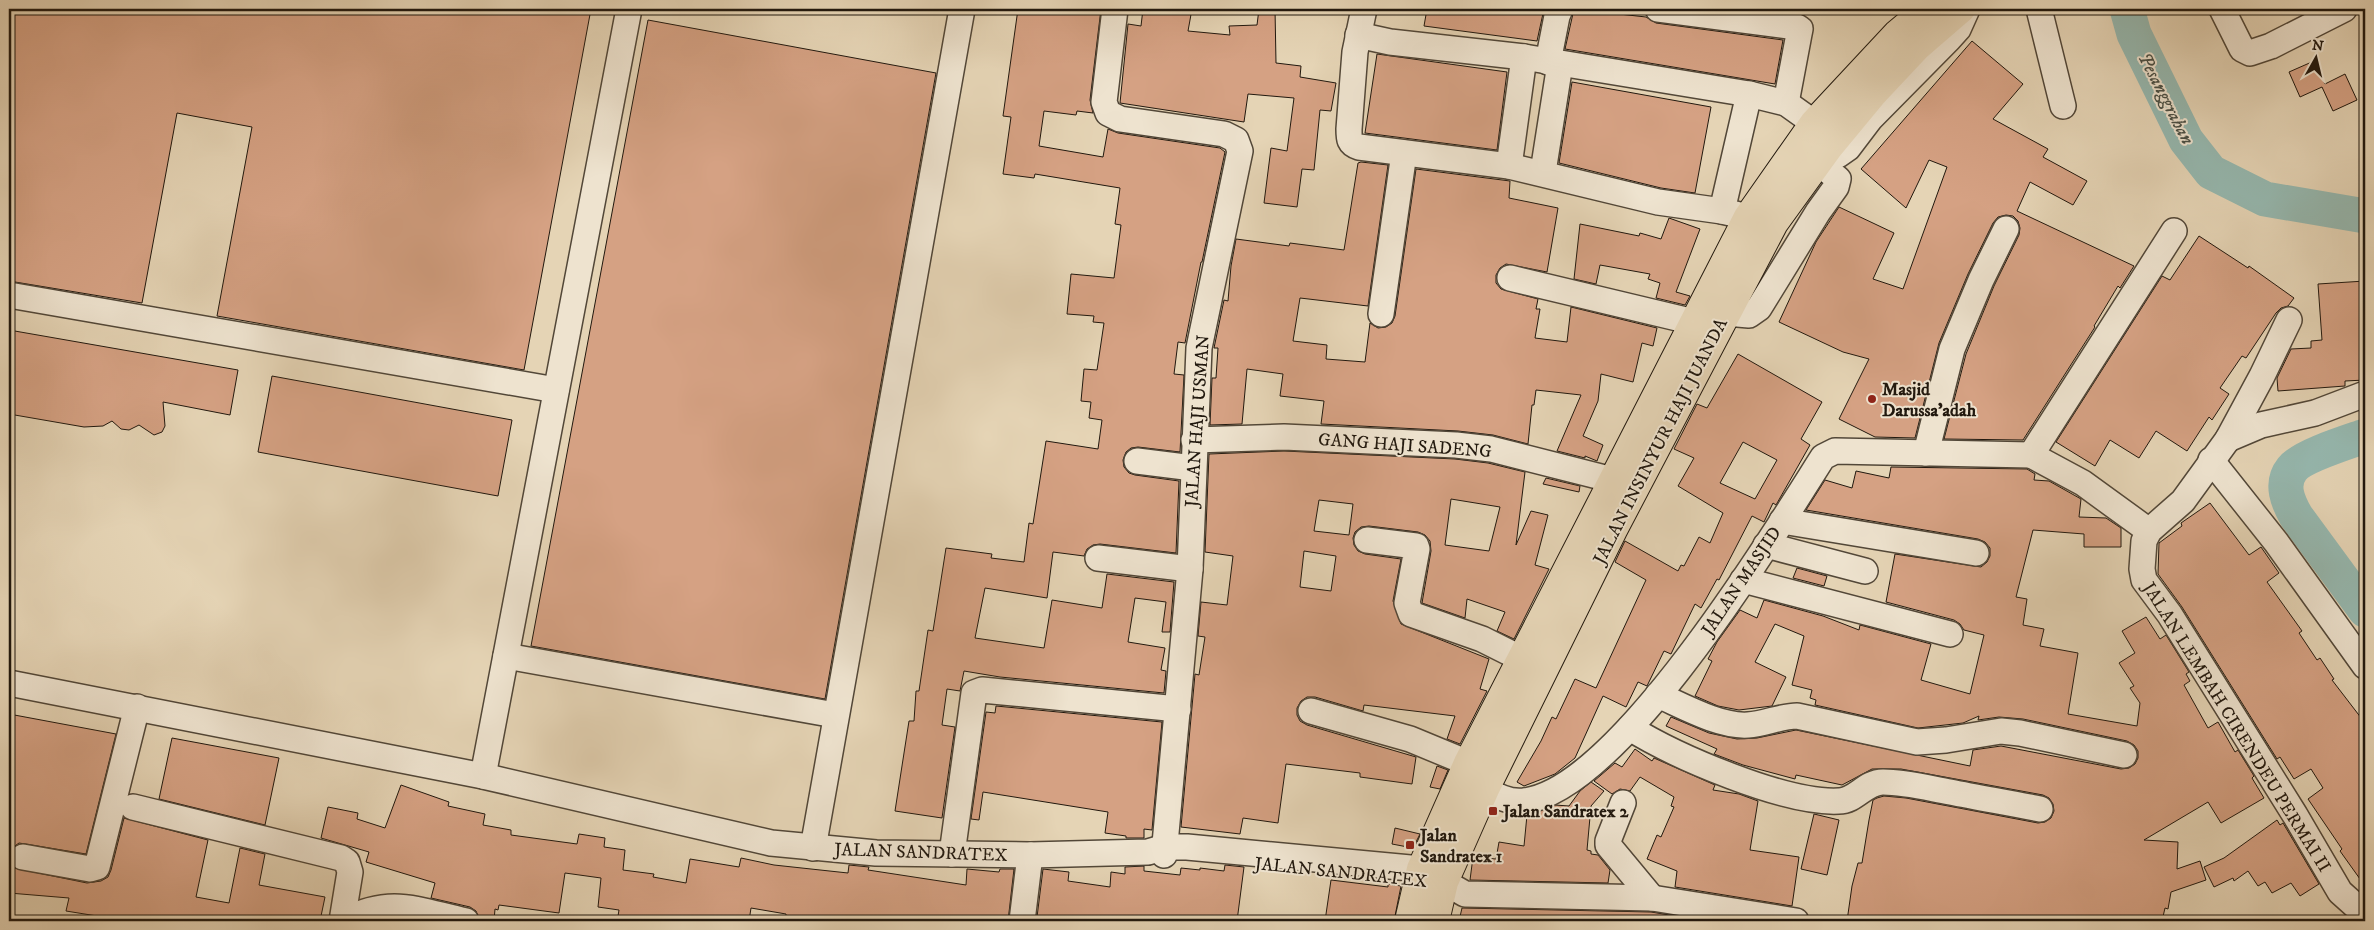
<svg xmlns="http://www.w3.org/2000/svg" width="2374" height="930" font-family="'IM FELL DW Pica',serif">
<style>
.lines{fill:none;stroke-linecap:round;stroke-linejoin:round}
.river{stroke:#96b8af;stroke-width:35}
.building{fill:#d5a183;stroke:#21180e;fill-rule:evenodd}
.minor-casing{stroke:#524738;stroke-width:28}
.highway-casing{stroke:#21180e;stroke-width:30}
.minor{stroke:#eee3cf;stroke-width:25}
.highway{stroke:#e5d4b5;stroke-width:28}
.poi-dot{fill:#8f2418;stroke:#eee3cf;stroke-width:2}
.labels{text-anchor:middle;stroke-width:4;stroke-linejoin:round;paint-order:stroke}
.poi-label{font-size:18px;font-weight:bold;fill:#21180e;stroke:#eee3cf;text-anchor:start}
.street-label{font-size:18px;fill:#21180e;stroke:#eee3cf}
.water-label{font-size:19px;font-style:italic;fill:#4a5046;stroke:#eee3cf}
</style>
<rect width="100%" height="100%" fill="#e5d4b5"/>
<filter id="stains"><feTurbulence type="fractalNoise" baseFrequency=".004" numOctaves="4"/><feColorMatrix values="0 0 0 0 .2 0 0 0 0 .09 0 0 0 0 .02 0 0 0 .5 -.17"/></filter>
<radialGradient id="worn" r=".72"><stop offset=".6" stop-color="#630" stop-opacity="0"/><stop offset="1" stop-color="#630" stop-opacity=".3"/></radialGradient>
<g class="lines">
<g class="river">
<path d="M2127,9L2134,34L2186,140L2211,172L2265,199L2365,216"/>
<path d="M2365,436C2348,442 2302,456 2292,469C2280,484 2288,502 2296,516L2365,610"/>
</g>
</g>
<g class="building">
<path d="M9,9H591L524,370L217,316L252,127L177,113L142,303L9,281Z"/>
<path d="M1018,9H1101L1090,100L1093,113L1077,111L1076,115L1044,111L1039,146L1103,157L1108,129L1118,133L1220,148L1225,152L1202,262H1201L1185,343L1178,342L1174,374L1184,375L1180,452L1138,447L1131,448L1126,452L1123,460L1124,467L1129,473L1135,475L1179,481L1176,553L1100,544L1093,545L1087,549L1084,556L1053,552L1047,598L985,588L975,638L1044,648L1052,600L1102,608L1107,574L1174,582L1170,632H1162L1166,602L1135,598L1128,642L1165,648L1161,670L1166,671L1164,693L1000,677L964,671L960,691L947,689L942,725L955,727L942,818L895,811L909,721H914L916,691H919L928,630L933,631L946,548L992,554L991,558L1024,562L1029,523L1033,524L1046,441L1098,449L1102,420L1089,418L1091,402L1081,401L1084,369L1097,370L1104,323L1093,322L1094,316L1067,314L1071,274L1114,278L1121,225L1115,224L1120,188L1035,174L1034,178L1003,174L1011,117L1003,116Z"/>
<path d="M1143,9H1192L1188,31L1230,35L1229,26L1257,25L1259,9H1275L1276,63L1301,66L1300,77L1336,83L1331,111L1320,110L1314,170L1302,169L1297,207L1264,203L1271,148L1287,151L1294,98L1248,94L1244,122L1120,103L1128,24L1141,26Z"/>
<path d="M1427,9H1544L1537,41L1424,26Z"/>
<path d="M1574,9L1646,17L1656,23L1783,40L1775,84L1565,49Z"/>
<path d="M648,20L936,73L825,699L531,646Z"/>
<path d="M1972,41L2023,84L1993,119L2048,149L2043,157L2087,181L2073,205L2030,182L2017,211L2134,266L2120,288L2118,286L2094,326L2095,327L2023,440L1944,439L1966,354L1994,286L2019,235L2020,228L2018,221L2013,216L2006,215L1998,217L1993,223L1968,274L1939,343L1915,438L1875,437L1839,419L1869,359L1843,352L1779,322L1816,242L1839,207L1894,233L1873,279L1903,289L1947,167L1929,160L1906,208L1861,169Z"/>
<path d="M1377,54L1507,72L1497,150L1365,133Z"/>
<path d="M2314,61L2325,84L2345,74L2357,100L2333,111L2322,87L2300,97L2289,72Z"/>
<path d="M1572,82L1711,107L1695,193L1661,188L1559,163Z"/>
<path d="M1361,162L1388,165L1368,306L1300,298L1293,341L1327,345L1326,359L1365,362L1370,323L1378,328L1386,327L1392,323L1395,316L1416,169L1510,181L1509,198L1558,208L1547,272L1506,264L1500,268L1496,275V283L1501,289L1538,299L1536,309H1540L1535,338L1567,342L1571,307L1657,328L1653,346L1642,343L1633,382L1601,374L1598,401L1583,436L1603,445L1597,461L1585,456V458L1557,451L1581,395L1536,390L1534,405H1532L1528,444L1493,435L1458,431L1321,424L1324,401L1280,396L1283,374L1247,369L1242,424L1210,425L1212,378H1216L1218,348H1214L1224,300L1228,301L1231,266L1236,239L1289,246L1290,243L1344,250L1358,163Z"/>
<path d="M1669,218L1700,229L1676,292L1690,296L1685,305L1656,298L1660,283L1648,279L1650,274L1600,265L1596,284L1574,279L1580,224L1639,236L1640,233L1661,239Z"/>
<path d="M2199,236L2248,268L2249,266L2294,298L2288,306L2281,308L2276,313L2246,358L2242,356L2220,388L2229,394L2212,420L2209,417L2187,451L2156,431L2139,458L2110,440L2095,466L2056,442L2162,276L2170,280Z"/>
<path d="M2365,281V380L2345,381V386L2278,391L2277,378L2291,349L2311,348V341L2322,340L2318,284Z"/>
<path d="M9,330L238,370L230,415L163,402L165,426L162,432L154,435L139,425L129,430L121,429L112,421L103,426L84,427L9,414Z"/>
<path d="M1738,354L1822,402L1801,439L1810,445L1776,505L1773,503L1764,522L1752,516L1719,580L1717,579L1701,608L1695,604L1671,654L1664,651L1647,686L1638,682L1626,707L1603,696L1575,758L1555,774L1524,786L1517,782L1541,741L1552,717L1556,719L1575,679L1596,688L1646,580L1615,562L1625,541L1678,571L1681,565L1684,566L1699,537L1710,543L1723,513L1678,486L1694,458L1674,449L1697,404L1707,408ZM1743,442L1777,460L1755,499L1720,483Z"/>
<path d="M272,376L512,420L498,496L258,452Z"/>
<path d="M1284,451L1455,459L1488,463L1525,472L1516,545L1531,511L1548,515L1535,565L1549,569L1514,639L1497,631L1505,612L1467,599L1465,618L1422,603L1431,551L1430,541L1425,535L1418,532L1369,526L1361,527L1355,532L1353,538L1354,545L1358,551L1365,554L1401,559L1393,601L1401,624L1489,659L1480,689L1487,691L1460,744L1447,739L1455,716L1364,705L1363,711L1315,697H1307L1301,701L1297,708V715L1300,721L1307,725L1416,757L1412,784L1360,777V773L1286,764L1278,823L1243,818L1240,834L1181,827L1195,674L1199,675L1205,637L1198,636L1201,602L1227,605L1233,556L1205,552L1209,454ZM1451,499L1500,507L1489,551L1445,545ZM1319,500L1353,504L1349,535L1314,531ZM1304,551L1336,556L1331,591L1300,587Z"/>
<path d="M1891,467L2027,469L2035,474L2034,480L2049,481L2081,499L2079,517L2106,518L2121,528V547H2084V534L2033,530L2016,597L2027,599L2023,625L2044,629L2040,646L2078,653L2068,714L2137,726L2140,703L2130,688L2134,686L2119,663L2135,653L2122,631L2146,617L2160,639L2166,635L2189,672L2186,674L2190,681L2184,685L2208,728L2218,722L2235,752L2238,750L2254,776L2252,778L2264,798L2221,823L2208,802L2144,840L2178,842L2177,869L2200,861L2206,880L2171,892L2168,909L2165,908L2162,921H1988L1959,918V921H1847L1852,886L1858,863H1862L1869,820L1873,800L1877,798L1884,796L1906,798L2038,823L2045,822L2051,818L2054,811L2053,804L2049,798L2043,795L1901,769H1872L1842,785L1796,775L1795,779L1743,765L1714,754L1717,749L1666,726L1671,717L1709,733L1737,739L1757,738L1796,730L1970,766L1973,750L2001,746L2121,769L2129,768L2135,764L2138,758V751L2134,745L2127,741L2023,719L1999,717L1978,720L1979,716L1963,723L1918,728L1815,705L1816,700L1810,698L1812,690L1792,685L1804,636L1775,624L1755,662L1786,677L1772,706L1739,710L1718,706L1695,696L1712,661L1708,659L1717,642L1740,610L1757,618L1764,600L1823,616L1859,630L1860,625L1931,644L1921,680L1970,694L1984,635L1964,630L1960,624L1954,620L1886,602L1895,554L1981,567L1987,562L1990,556V548L1985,542L1978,539L1806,510L1825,480L1852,488L1856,471L1889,478Z"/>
<path d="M1546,478L1580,486L1579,492L1543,484Z"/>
<path d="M2210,503L2249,555L2261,547L2279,573L2267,582L2302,631L2299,633L2317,660L2320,658L2334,679L2332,680L2365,723V886L2340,851L2342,849L2308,799L2323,788L2311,769L2294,779L2280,757L2277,759L2182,607L2158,574L2159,543L2182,526L2181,523Z"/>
<path d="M1797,568L1827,576L1824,586L1793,578Z"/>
<path d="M996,706L1162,722L1152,830L1144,829V838H1126V836L1105,833L1108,812L983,792L979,820L971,819L986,712L995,713Z"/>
<path d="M9,714L116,734L86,854L19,843L12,848L9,855L10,862L14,868L87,883L101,881L108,877L111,870L124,818L208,840L196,897L229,903L240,848L265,854L259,885L325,897L320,921H300L275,916L274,921H96L97,916L66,911L69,898L9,893Z"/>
<path d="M172,738L279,758L265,825L159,799Z"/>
<path d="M1635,749L1652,761L1654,758L1715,785L1713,790L1739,794L1758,801L1750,850L1799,857L1792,906L1675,887L1677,871L1647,859L1657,835L1661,837L1674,807L1671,806L1674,797L1640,777L1630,791L1620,789L1612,794L1594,781L1615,763L1622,767Z"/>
<path d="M1437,766L1448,770L1440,789L1430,787Z"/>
<path d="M1591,782L1604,791L1591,806L1587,850L1591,851V854L1598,855L1610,870L1608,883L1470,880L1473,857L1496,859L1499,842L1524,846L1527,815L1555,805L1569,806L1580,791Z"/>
<path d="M401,785L449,802L448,806L485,814L483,825L511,830V835L577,844L579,834L605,838L604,847L625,850L623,870L654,874L653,877L686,883L690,859L739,867L741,858L774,865L848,873L849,865L869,867L868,870L966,885L967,869L999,872L1000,869H1014L1008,921H786V914L751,908L749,921H650L618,916L619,910L598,907L601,878L565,873L559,913L499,905L498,910L495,909L494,921H480L476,911L470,907L431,898L435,883L366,862L369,852L321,838L328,807L358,813L357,819L385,828Z"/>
<path d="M1814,814L1839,820L1827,875L1801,869Z"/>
<path d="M2277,820L2280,825L2283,823L2319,884L2300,896L2291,883L2272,893L2265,882L2258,886L2248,871L2234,881L2233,878L2214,887L2204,867L2224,858Z"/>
<path d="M1395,828L1420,834L1413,848L1392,844Z"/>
<path d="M1225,865L1244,867L1237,921H1071L1037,917L1043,869L1069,872L1068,881L1110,887L1111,872L1125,874V867L1144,866V871L1180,875L1181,868L1200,870V868L1224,871Z"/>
<path d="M1331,880L1388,887V884L1401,886L1394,921H1325Z"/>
<path d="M1462,908L1651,912L1706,921H1459Z"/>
</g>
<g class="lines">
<g class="minor-casing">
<g id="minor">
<path d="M1115,9L1104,102L1108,113L1120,119L1224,134L1236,140L1240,151L1199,348L1190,569L1164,855"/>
<path d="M1364,9L1355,52L1349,129C1349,139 1349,144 1359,147L1509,166L1658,202L1722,211L1748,217"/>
<path d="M1658,9L1797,27L1800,29L1799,34L1786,103"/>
<path d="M2039,9L2063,106"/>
<path d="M2222,9L2242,49L2250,53L2271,46L2344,9"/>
<path d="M1358,35L1390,42L1524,57L1749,94L1786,103L1814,123"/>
<path d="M1548,62L1557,16L1560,9"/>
<path d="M1829,147L1838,155L1848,148L1870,119L1949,39L1958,29L1967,9"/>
<path d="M1509,166L1524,57"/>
<path d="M1543,172L1560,64"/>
<path d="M1722,211L1749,94"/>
<path d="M1510,278L1694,322"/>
<path d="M9,295L556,390"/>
<path d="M1726,313L1749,315L1759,308L1818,212L1836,187L1838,179L1818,162"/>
<path d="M1381,314L1404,153"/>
<path d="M2289,320L2262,376L2228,439L2183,501L2149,531L2144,541L2142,569L2144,580L2170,615L2295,815L2340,892L2359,909L2365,912"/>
<path d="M2228,439L2261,425L2315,413L2365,394"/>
<path d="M1194,440L1284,437L1456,445L1491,449L1613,480"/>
<path d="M1926,453L1952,349L1981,280L2006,229"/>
<path d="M2211,460L2276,542L2365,666"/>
<path d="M1137,461L1193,468"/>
<path d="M1782,521L1976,553"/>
<path d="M2149,531L2083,483L2031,455L2174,231"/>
<path d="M1367,540L1416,546L1417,549L1407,603L1411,614L1482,639L1522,659"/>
<path d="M1766,545L1865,571"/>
<path d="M1098,558L1190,569"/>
<path d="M1743,580L1950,634"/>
<path d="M506,656L835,715"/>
<path d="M9,683L483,776L771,843L876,853L1030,855L1148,852L1165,847H1187L1421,869L1465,894L1652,898L1796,921"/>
<path d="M1658,695C1683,706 1720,727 1748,725C1765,724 1781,716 1797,716L1917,742L1946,740L2001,731L2020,733L2124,755"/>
<path d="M1311,711L1410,739L1468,763"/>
<path d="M1630,728C1675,756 1785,804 1839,801C1856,801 1865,782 1883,782C1905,782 1928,788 1950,792C1980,798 2010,803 2040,809"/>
<path d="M483,776L629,9"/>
<path d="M1485,789C1496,796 1510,803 1524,801C1619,790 1772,537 1823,457L1835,451L2031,455"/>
<path d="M1623,803L1608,841V845L1652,898"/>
<path d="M133,807L341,858L347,862L350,872L342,921"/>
<path d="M813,848L962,9"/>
<path d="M952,854L974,693L982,690L1178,709"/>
<path d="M23,857L90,869L97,867L137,707"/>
<path d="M343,921C392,896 416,910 466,921"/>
<path d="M1022,921L1030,855"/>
</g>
</g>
<g class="highway-casing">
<g id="highway">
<path d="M1409,921L1421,869L1468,763L1748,217L1814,123L1897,34L1927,9"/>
<path d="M1435,921L1444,882L1485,789L1613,530L1774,223L1829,147L1872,95L1917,47L1961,9"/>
</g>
</g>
<use href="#minor" class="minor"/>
<use href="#highway" class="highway"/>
</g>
<g class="poi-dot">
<circle cx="1872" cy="399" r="5"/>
<rect x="1488" y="806" width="10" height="10" rx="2.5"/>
<rect x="1405" y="840" width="10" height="10" rx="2.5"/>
</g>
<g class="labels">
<g class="poi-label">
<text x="1882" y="395">Masjid<tspan x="1882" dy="21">Darussa'adah</tspan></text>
<text x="1503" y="817">Jalan Sandratex 2</text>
<text x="1420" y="841">Jalan<tspan x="1420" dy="21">Sandratex 1</tspan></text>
</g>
<g class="street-label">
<text transform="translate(1197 421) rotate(-86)" y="6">JALAN HAJI USMAN</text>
<text transform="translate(1660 441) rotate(-63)" y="6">JALAN INSINYUR HAJI JUANDA</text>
<text transform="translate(1405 445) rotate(4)" y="6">GANG HAJI SADENG</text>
<text transform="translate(1741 581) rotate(-56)" y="6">JALAN MASJID</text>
<text transform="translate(2237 727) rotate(58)" y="6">JALAN LEMBAH CIRENDEU PERMAI II</text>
<text transform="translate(921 852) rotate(2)" y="6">JALAN SANDRATEX</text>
<text transform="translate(1341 872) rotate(6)" y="6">JALAN SANDRATEX</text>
</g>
<g class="water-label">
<text transform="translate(2167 98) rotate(63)" y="7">Pesanggrahan</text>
</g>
</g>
<rect width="2374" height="930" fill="none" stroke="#e5d4b5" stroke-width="30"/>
<rect x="10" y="10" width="2354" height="910" fill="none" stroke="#21180e" stroke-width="2.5"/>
<rect x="15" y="15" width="2344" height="900" fill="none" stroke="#21180e"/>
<g transform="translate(2316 58) rotate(8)" stroke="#eee3cf" stroke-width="4" paint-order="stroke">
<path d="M0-4L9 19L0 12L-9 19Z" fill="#21180e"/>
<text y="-8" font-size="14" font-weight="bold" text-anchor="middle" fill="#21180e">N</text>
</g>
<rect width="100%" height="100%" filter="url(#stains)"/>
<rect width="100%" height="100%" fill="url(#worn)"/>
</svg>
